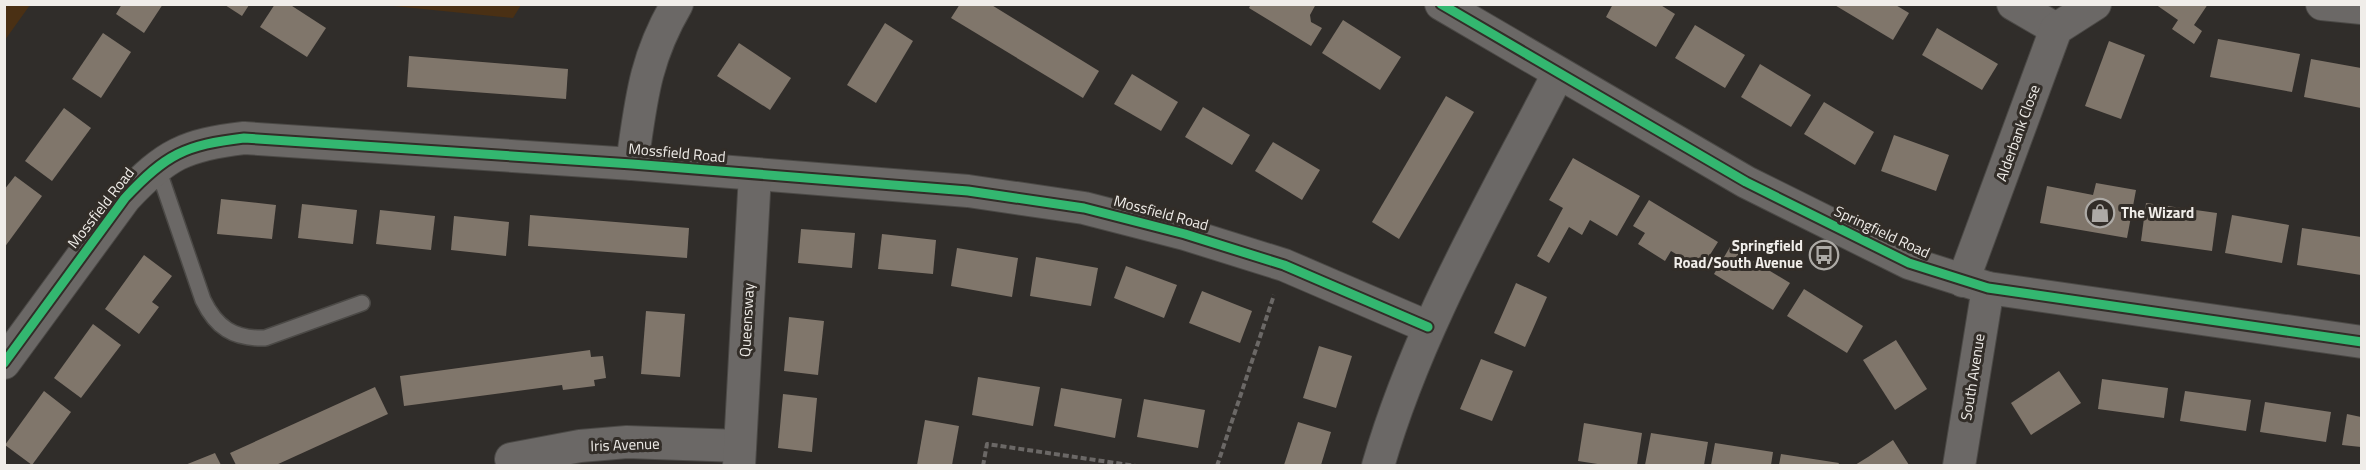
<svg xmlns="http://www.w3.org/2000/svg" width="2366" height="470" font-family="'Titillium Web',sans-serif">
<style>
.green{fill:#4a3014}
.building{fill:#80766b}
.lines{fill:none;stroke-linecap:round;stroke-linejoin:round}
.lane-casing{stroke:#4b4946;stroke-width:18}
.street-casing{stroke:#4b4946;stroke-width:34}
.path{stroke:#6b6866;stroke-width:4;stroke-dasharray:6 3;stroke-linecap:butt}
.lane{stroke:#6b6866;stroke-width:15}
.street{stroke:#6b6866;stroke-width:32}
.cycleway-casing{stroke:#322d28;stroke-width:13}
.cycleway{stroke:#33b770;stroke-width:9}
.labels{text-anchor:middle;stroke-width:6;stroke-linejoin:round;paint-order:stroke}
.street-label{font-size:15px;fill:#f0ede9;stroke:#322d28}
.poi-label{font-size:15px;font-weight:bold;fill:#f0ede9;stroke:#322d28;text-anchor:start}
</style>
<rect width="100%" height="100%" fill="#302d2a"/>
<g class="green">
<path d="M5,4L30,5L5,40L4,5Z"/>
<path d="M383,5H521L513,18Z"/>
</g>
<g class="building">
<path d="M122,4H163L144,33L116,14Z"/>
<path d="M275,4H289L326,28L307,57L260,27Z"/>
<path d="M960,4H990L1099,71L1083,98L951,18Z"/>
<path d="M1251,4H1316L1310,15L1311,22L1322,28L1311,46L1249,8Z"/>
<path d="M1613,4H1659L1675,14L1656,47L1606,17Z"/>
<path d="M1833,4H1894L1909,13L1893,40Z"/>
<path d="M2155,4H2208L2194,25L2202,31L2194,44L2172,29L2178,20Z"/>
<path d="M225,5H249L242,16Z"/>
<path d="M1343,20L1401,57L1380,90L1322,53Z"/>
<path d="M885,23L913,41L876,103L847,85Z"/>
<path d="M1695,25L1745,55L1725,88L1675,58Z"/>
<path d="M1937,28L1998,64L1982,90L1922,55Z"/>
<path d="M103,33L131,52L101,98L72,79Z"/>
<path d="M2218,39L2300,54L2292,92L2210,77Z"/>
<path d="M2109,41L2145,55L2121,119L2085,106Z"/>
<path d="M739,43L791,78L770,110L717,76Z"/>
<path d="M409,56L568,69L566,99L407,87Z"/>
<path d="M2311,59L2361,68V108L2304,97Z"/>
<path d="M1760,64L1811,95L1791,127L1741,97Z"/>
<path d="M1132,74L1178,102L1161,131L1114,104Z"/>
<path d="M1446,96L1474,112L1399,239L1372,222Z"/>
<path d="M1824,102L1874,132L1855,165L1804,134Z"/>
<path d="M1203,107L1250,135L1232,165L1185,137Z"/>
<path d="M64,108L91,128L52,181L25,161Z"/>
<path d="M1894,135L1949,155L1936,191L1881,171Z"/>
<path d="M1273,142L1320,170L1302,200L1255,171Z"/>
<path d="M1573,158L1640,196L1617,236L1590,220L1582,235L1569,227L1549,263L1537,256L1563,208L1549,200Z"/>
<path d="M15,176L42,196L4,248V190Z"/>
<path d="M2096,183L2136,190L2127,238L2040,223L2047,186L2093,195Z"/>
<path d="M221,199L276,205L272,239L217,234Z"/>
<path d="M1649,200L1718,242L1701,269L1671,251L1665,261L1638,244L1645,233L1633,226Z"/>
<path d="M2146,203L2217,213L2212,251L2141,241Z"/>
<path d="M302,204L357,210L353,244L298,238Z"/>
<path d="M380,210L435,216L431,250L376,244Z"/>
<path d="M530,215L689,228L687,258L528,246Z"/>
<path d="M2232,215L2289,225L2282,263L2225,253Z"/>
<path d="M454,216L509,222L506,256L451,250Z"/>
<path d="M2302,228L2361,237V275L2297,265Z"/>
<path d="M801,229L855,233L852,268L798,263Z"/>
<path d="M882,234L936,240L933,274L878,269Z"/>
<path d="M1730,247L1790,283L1773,310L1714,274Z"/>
<path d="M957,248L1018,258L1012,297L951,286Z"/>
<path d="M144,255L172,276L152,302L159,307L139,334L105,309Z"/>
<path d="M1036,257L1098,268L1091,306L1030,296Z"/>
<path d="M1126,266L1177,285L1164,318L1114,298Z"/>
<path d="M1516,283L1547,297L1525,347L1494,333Z"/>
<path d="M1804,289L1863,326L1847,353L1787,316Z"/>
<path d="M1202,291L1252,311L1240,343L1189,323Z"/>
<path d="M646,311L685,314L680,377L641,374Z"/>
<path d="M789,317L824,321L818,375L784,371Z"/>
<path d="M93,324L121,345L81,398L54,378Z"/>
<path d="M1896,340L1927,389L1895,410L1863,360Z"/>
<path d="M1319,346L1352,356L1336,408L1303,398Z"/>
<path d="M590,350L591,357L603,356L606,378L594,380L595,386L563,390L562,385L404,406L400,376Z"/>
<path d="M1481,359L1513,371L1492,421L1460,409Z"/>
<path d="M2059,371L2081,403L2031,435L2011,403Z"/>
<path d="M978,377L1040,387L1033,426L972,415Z"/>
<path d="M2102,379L2168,388L2164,418L2098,409Z"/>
<path d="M375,387L388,414L276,465H236L230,453Z"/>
<path d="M1061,388L1122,399L1115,438L1054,426Z"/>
<path d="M44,391L71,412L32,465L5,445Z"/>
<path d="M2185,391L2251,400L2246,431L2180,421Z"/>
<path d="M783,394L817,398L812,452L778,448Z"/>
<path d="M1144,399L1205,410L1198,448L1137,437Z"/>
<path d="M2265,402L2331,412L2326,442L2260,432Z"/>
<path d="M2347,414L2361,417V447L2342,445Z"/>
<path d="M925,420L959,426L952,465H917Z"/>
<path d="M1298,422L1331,432L1321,465H1284Z"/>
<path d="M1584,423L1642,433L1637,465H1604L1578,461Z"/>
<path d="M1651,433L1708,442L1704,465H1645Z"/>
<path d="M1893,440L1909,465H1855L1868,457Z"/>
<path d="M1715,443L1773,452L1771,465H1711Z"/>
<path d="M215,453L221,465H185Z"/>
<path d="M1781,454L1839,463L1838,465H1779Z"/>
</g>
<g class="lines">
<g class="lane-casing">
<path id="lane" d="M157,166L203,300C216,327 233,339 265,338L362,303"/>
</g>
<g class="street-casing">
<g id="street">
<path d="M1441,4L1746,182L1909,263L1988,288L2362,342"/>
<path d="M2013,4L2056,29"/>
<path d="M2322,4L2362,8"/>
<path d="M632,164C641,102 644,60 677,4"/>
<path d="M1963,281L2056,29L2095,4"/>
<path d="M4,363L125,198C166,154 185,145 244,138L632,164L968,191L1084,208L1185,234L1284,265L1428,327"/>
<path d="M511,459L580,446L627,442L740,446"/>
<path d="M739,466L755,174"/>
<path d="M1378,466C1418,327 1493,201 1558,74"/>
<path d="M1959,466L1988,288"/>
</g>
</g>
<g class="path">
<path d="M983,466L987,444L1136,466"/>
<path d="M1217,466L1274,295"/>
</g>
<use href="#lane" class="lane"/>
<use href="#street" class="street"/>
<g class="cycleway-casing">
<g id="cycleway">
<path d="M1441,4L1746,182L1909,263L1988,288L2362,342"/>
<path d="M4,363L125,198C166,154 185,145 244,138L632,164L968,191L1084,208L1185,234L1284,265L1428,327"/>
</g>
</g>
<use href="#cycleway" class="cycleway"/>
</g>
<defs>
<g id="shop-ring" transform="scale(1.5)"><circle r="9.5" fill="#322d28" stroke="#adaaa6" stroke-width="1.5"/><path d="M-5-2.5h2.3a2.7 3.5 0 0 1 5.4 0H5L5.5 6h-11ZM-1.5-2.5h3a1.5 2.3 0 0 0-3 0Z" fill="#adaaa6"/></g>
<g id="bus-ring" transform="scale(1.5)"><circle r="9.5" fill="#322d28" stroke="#adaaa6" stroke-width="1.5"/><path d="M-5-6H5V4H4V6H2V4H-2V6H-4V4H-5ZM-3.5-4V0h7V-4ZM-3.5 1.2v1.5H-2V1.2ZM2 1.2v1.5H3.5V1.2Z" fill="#adaaa6"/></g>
</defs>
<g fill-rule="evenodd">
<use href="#shop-ring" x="2100" y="213"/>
<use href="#bus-ring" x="1824" y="255"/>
</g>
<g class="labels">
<g class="street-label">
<text transform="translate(2018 133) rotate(-70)" y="5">Alderbank Close</text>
<text transform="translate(677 153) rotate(5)" y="5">Mossfield Road</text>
<text transform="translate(101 208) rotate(-52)" y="5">Mossfield Road</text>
<text transform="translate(1161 213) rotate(15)" y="5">Mossfield Road</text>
<text transform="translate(1882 232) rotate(25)" y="5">Springfield Road</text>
<text transform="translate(747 320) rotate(-87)" y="5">Queensway</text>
<text transform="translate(1973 377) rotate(-81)" y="5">South Avenue</text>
<text transform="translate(625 445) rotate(-2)" y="5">Iris Avenue</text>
</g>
<g class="poi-label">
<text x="2121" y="218">The Wizard</text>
<text x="1803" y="251" text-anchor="end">Springfield<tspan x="1803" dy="17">Road/South Avenue</tspan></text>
</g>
</g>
<rect width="2366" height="470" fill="none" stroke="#f0ede9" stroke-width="12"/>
</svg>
